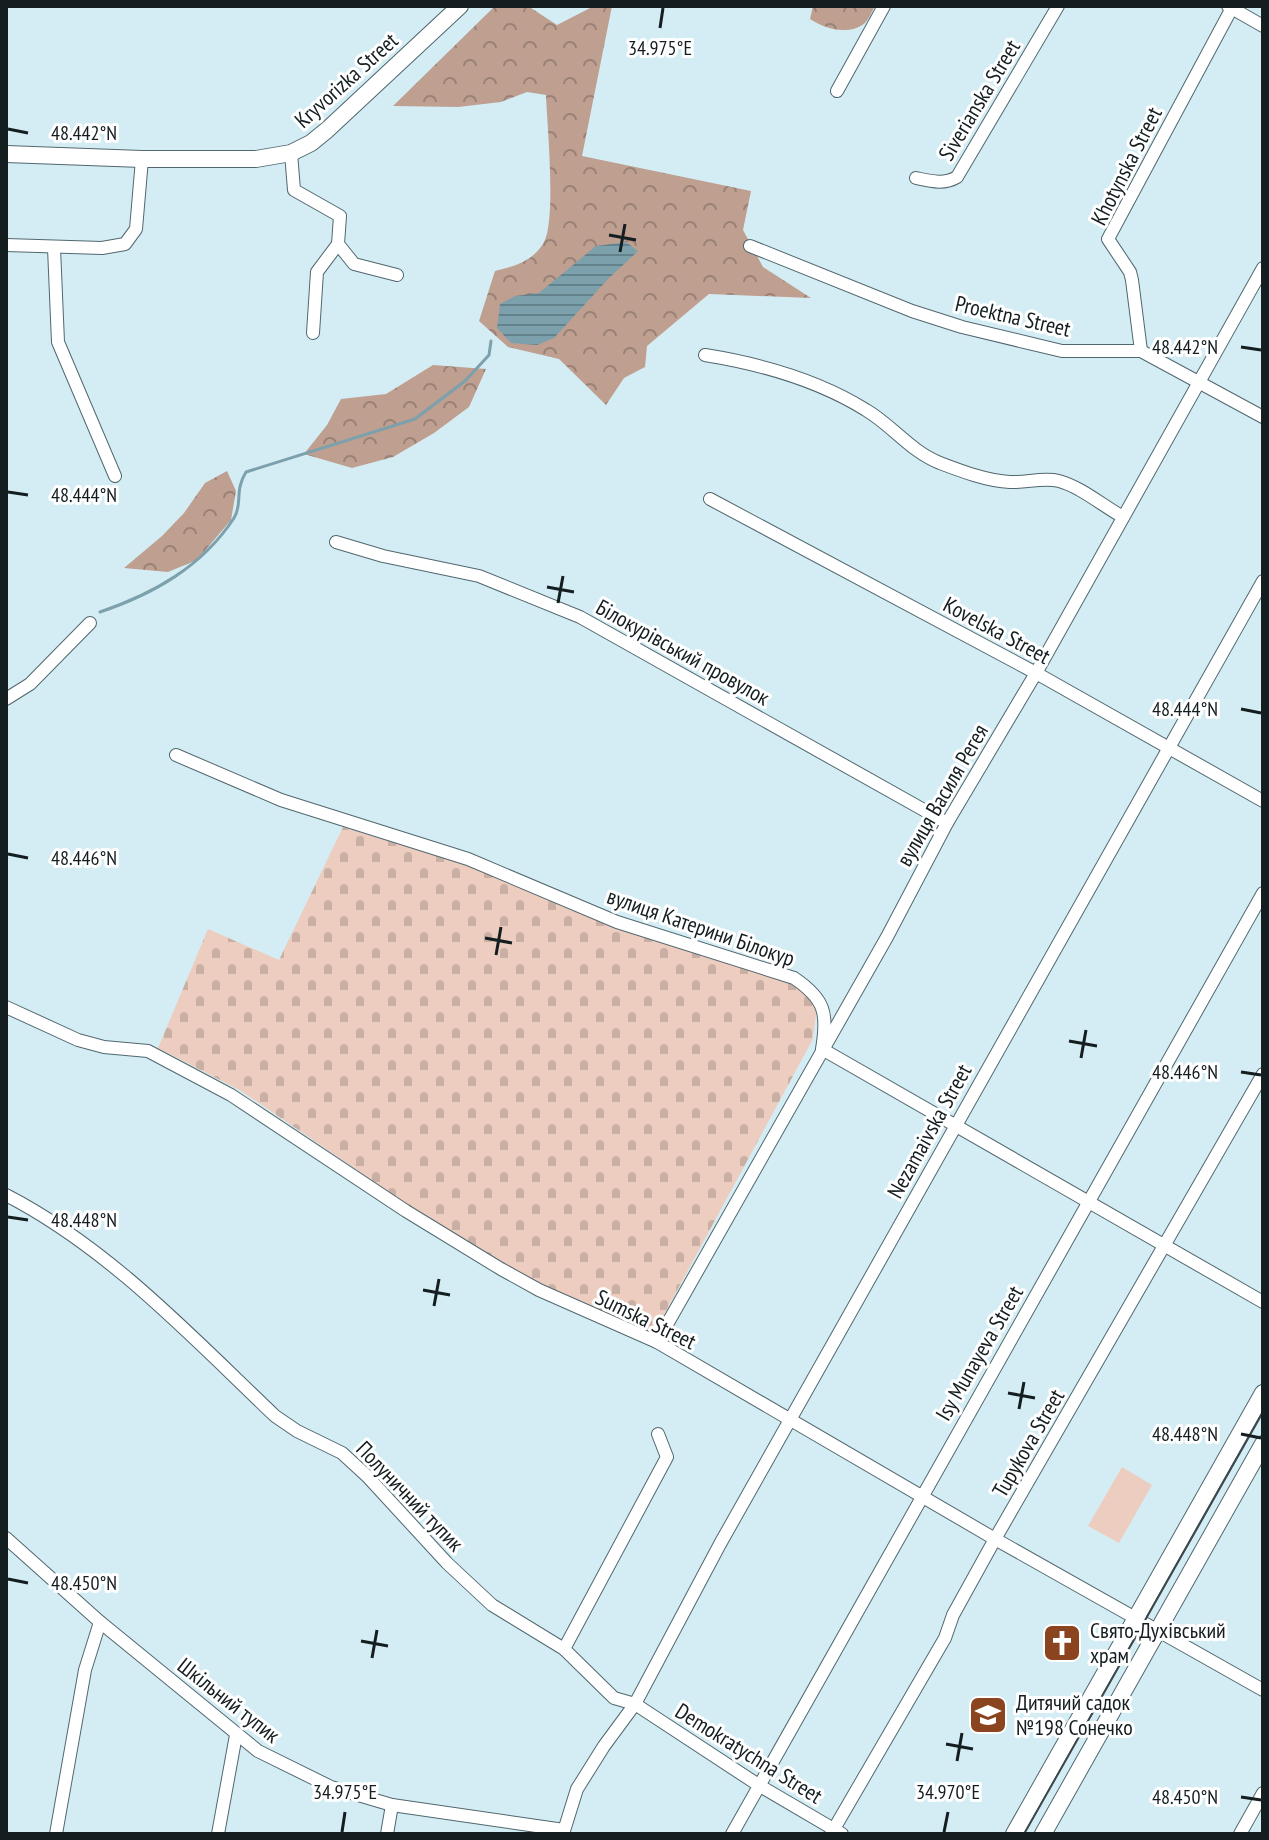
<svg xmlns="http://www.w3.org/2000/svg" width="1269" height="1840" font-family="'PT Sans Narrow',sans-serif">
<style>
.grass{fill:#edcdbf}
.forest{fill:url(#forest-crowns)}
.cemetery{fill:url(#cemetery-stones)}
.water{fill:url(#water-rules)}
.lines{fill:none;stroke-linecap:round;stroke-linejoin:round}
.stream{stroke:#7ca0ac;stroke-width:3}
.minor-casing{stroke:#51676e;stroke-width:14}
.major-casing{stroke:#51676e;stroke-width:18}
.minor{stroke:#fff;stroke-width:12}
.major{stroke:#fff;stroke-width:16}
.tram{stroke:#3b474b;stroke-width:2}
.ticks{fill:none;stroke:#141d20;stroke-width:3}
.labels{text-anchor:middle;stroke-width:6;stroke-linejoin:round;paint-order:stroke}
.street-label{font-size:22px;fill:#141d20;stroke:#fff}
.poi-label{font-size:22px;fill:#141d20;stroke:#fff;text-anchor:start}
.ticks-label{font-size:20px;text-anchor:middle;fill:#141d20;stroke:#fff;stroke-width:6;stroke-linejoin:round;paint-order:stroke}
</style>
<defs>
<pattern id="forest-crowns" width="20" height="18" patternUnits="userSpaceOnUse" patternTransform="scale(2)"><rect width="20" height="18" fill="#be9f90"/><path d="M2 6a3 3 0 1 1 6 0M12 15a3 3 0 1 1 6 0" fill="none" stroke="#998175"/></pattern>
<pattern id="cemetery-stones" width="16" height="16" patternUnits="userSpaceOnUse" patternTransform="scale(2)"><rect width="16" height="16" fill="#edcdbf"/><path d="M2 7V4a2 2 0 0 1 4 0v3zM10 15v-3a2 2 0 0 1 4 0v3z" fill="#cab0a4"/></pattern>
<pattern id="water-rules" width="6" height="5" patternUnits="userSpaceOnUse" patternTransform="scale(2)"><rect width="6" height="5" fill="#7ca0ac"/><path d="M0 2.5h6" fill="none" stroke="#64828c"/></pattern>
</defs>
<rect width="100%" height="100%" fill="#d4edf5"/>
<path class="grass" d="M1122,1467L1152,1485L1119,1543L1088,1526Z"/>
<g class="forest">
<path d="M495,6H528L557,25L594,6H612L582,156L751,191L743,230L763,267L811,298L709,294L647,346L645,367L624,378L606,405L559,359L508,347L479,321L495,271C515,266 531,262 543,244C557,223 547,125 546,95L527,92L501,102L458,107L393,106Z"/>
<path d="M813,6H875C872,11 869,19 865,23C849,36 825,29 810,19Z"/>
<path d="M433,365L486,369L469,407L434,433L393,457L352,468L304,454L327,425L341,399L386,394Z"/>
<path d="M227,471L236,491L231,520L197,560L168,572L124,568L162,536L184,513L205,483Z"/>
</g>
<path class="cemetery" d="M343,827L480,869L800,985L817,1007L813,1039L653,1335L541,1287L417,1211L241,1091L158,1048L208,929L279,960Z"/>
<path class="water" d="M626,242L638,251L609,278L554,338L537,345L511,343L497,328L500,304L515,296L539,293L596,246Z"/>
<g class="lines">
<path class="stream" d="M100,612C153,594 202,567 234,518C243,504 234,491 246,472L415,419L465,381L489,355L491,341"/>
<g class="minor-casing">
<g id="minor">
<path d="M1228,6L1263,26"/>
<path d="M837,91L884,6"/>
<path d="M291,153L294,190L340,216L338,244L354,264L397,275"/>
<path d="M916,178C930,181 944,185 957,177L1058,6"/>
<path d="M6,245L102,248L125,244L136,229L142,159"/>
<path d="M750,246L912,311L962,327L1062,351H1141L1263,417"/>
<path d="M54,248L58,342L115,476"/>
<path d="M313,333L317,272L338,244"/>
<path d="M1141,351L1132,280L1130,272L1108,239L1233,6"/>
<path d="M705,355C761,364 818,380 866,410C893,426 910,451 940,463C961,471 987,481 1010,482C1026,483 1043,477 1059,481C1081,487 1103,506 1123,517"/>
<path d="M710,499L1036,673L1263,801"/>
<path d="M336,542L383,556L479,576L580,617L947,823"/>
<path d="M6,699L30,684L90,623"/>
<path d="M176,755L281,800L468,859L617,922L794,978C825,999 828,1013 822,1049L1263,1302"/>
<path d="M6,1007L78,1040L104,1047L148,1051L231,1095L406,1211L501,1269L539,1290L657,1342L995,1539L1263,1690"/>
<path d="M6,1195C109,1248 192,1337 275,1416L297,1431L342,1453L367,1476L447,1563L492,1605L564,1649L614,1698L635,1704L760,1786L842,1834"/>
<path d="M657,1342L887,937L947,823L1036,673L1263,268"/>
<path d="M6,1538L100,1622L258,1751L331,1787L392,1805L564,1830"/>
<path d="M564,1649L667,1457L658,1434"/>
<path d="M56,1834L85,1670L100,1622"/>
<path d="M218,1834L236,1735"/>
<path d="M387,1834L392,1805"/>
<path d="M563,1834L577,1789L604,1746L635,1704L720,1544L1263,581"/>
<path d="M732,1834L1263,893"/>
<path d="M831,1834L945,1638L953,1615L995,1539L1263,1074"/>
<path d="M1240,1834L1263,1793"/>
</g>
</g>
<g class="major-casing">
<g id="major">
<path d="M6,154L142,159H256L291,153L311,143L327,130L460,6"/>
<path d="M1014,1834L1263,1393"/>
<path d="M1043,1834L1263,1444"/>
</g>
</g>
<use href="#minor" class="minor"/>
<use href="#major" class="major"/>
<path class="tram" d="M1024,1834L1263,1412"/>
</g>
<path class="ticks" d="M660,28L663,8M8,129L28,133M609,235L636,240M620,252L625,224M1241,347L1261,350M8,492L28,495M547,587L574,592M558,603L563,576M1241,709L1261,713M8,854L28,858M485,938L512,943M496,955L501,927M1069,1041L1097,1046M1081,1058L1086,1030M1241,1072L1261,1075M8,1217L28,1220M423,1290L450,1295M434,1306L439,1279M1008,1393L1035,1398M1019,1409L1024,1382M1241,1434L1261,1438M8,1579L28,1583M361,1641L388,1646M372,1658L377,1630M946,1744L973,1749M957,1761L962,1733M1241,1797L1261,1800M342,1832L345,1812M944,1832L948,1812"/>
<defs>
<g id="church-square" transform="scale(2)"><rect x="-9" y="-9" width="18" height="18" rx="4" fill="#8b4420" stroke="#fff"/><path d="M-1.2-6h2.4v3.5h3.3v2.4h-3.3V6h-2.4V-.1h-3.3v-2.4h3.3Z" fill="#fff"/></g>
<g id="school-square" transform="scale(2)"><rect x="-9" y="-9" width="18" height="18" rx="4" fill="#8b4420" stroke="#fff"/><path d="M0-5L7-2L0 1L-7-2ZM-4 1L0 2.5L4 1V4Q0 6-4 4Z" fill="#fff"/></g>
</defs>
<g fill-rule="evenodd">
<use href="#church-square" x="1062" y="1643"/>
<use href="#school-square" x="988" y="1715"/>
</g>
<g class="labels">
<g class="street-label">
<text transform="translate(346 80) rotate(-42)" y="8">Kryvorizka Street</text>
<text transform="translate(979 100) rotate(-59)" y="8">Siverianska Street</text>
<text transform="translate(1126 166) rotate(-63)" y="8">Khotynska Street</text>
<text transform="translate(1013 316) rotate(13)" y="8">Proektna Street</text>
<text transform="translate(997 630) rotate(28)" y="8">Kovelska Street</text>
<text transform="translate(683 652) rotate(29)" y="8">Білокурівський провулок</text>
<text transform="translate(942 795) rotate(-60)" y="8">вулиця Василя Регея</text>
<text transform="translate(701 927) rotate(19)" y="8">вулиця Катерини Білокур</text>
<text transform="translate(929 1131) rotate(-61)" y="8">Nezamaivska Street</text>
<text transform="translate(646 1319) rotate(26)" y="8">Sumska Street</text>
<text transform="translate(979 1353) rotate(-60)" y="8">Isy Munayeva Street</text>
<text transform="translate(1028 1443) rotate(-60)" y="8">Tupykova Street</text>
<text transform="translate(410 1496) rotate(46)" y="8">Полуничний тупик</text>
<text transform="translate(229 1700) rotate(38)" y="8">Шкільний тупик</text>
<text transform="translate(749 1753) rotate(32)" y="8">Demokratychna Street</text>
</g>
<g class="poi-label">
<text x="1090" y="1638">Свято-Духівський<tspan x="1090" dy="25">храм</tspan></text>
<text x="1016" y="1710">Дитячий садок<tspan x="1016" dy="25">№198 Сонечко</tspan></text>
</g>
</g>
<g class="ticks-label">
<text x="660" y="55">34.975°E</text>
<text x="84" y="140">48.442°N</text>
<text x="1185" y="354">48.442°N</text>
<text x="84" y="502">48.444°N</text>
<text x="1185" y="716">48.444°N</text>
<text x="84" y="865">48.446°N</text>
<text x="1185" y="1079">48.446°N</text>
<text x="84" y="1227">48.448°N</text>
<text x="1185" y="1441">48.448°N</text>
<text x="84" y="1590">48.450°N</text>
<text x="345" y="1799">34.975°E</text>
<text x="948" y="1799">34.970°E</text>
<text x="1185" y="1804">48.450°N</text>
</g>
<rect width="1269" height="1840" fill="none" stroke="#141d20" stroke-width="16"/>
</svg>
